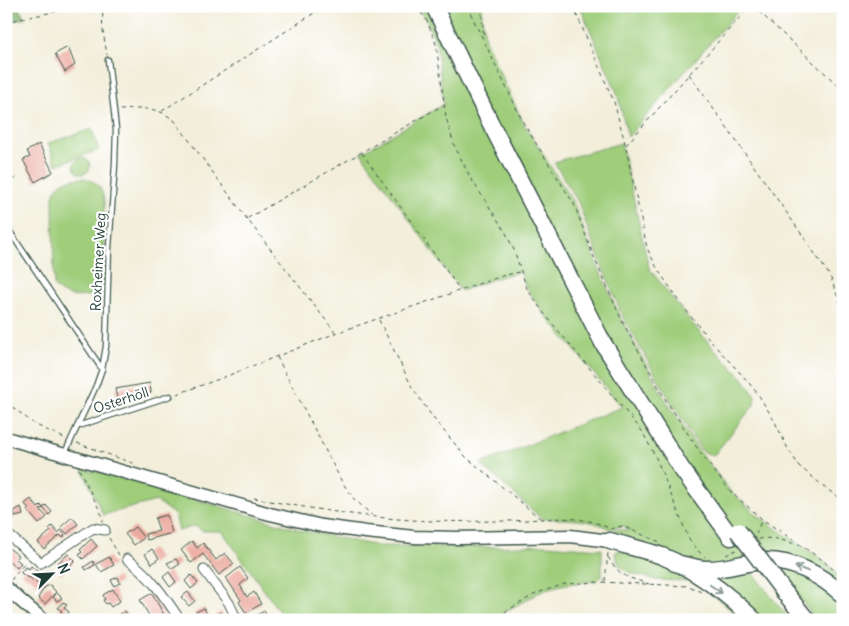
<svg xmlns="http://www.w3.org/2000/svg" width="849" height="626" font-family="Delius,sans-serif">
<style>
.green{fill:#9fcd7a;stroke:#5f8557}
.forest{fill:#7fb06a;stroke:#4f764f}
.building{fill:#ecaba0}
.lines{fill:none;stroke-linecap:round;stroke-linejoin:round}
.lane-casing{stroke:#3f584d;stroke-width:7}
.street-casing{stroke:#3f584d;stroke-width:11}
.secondary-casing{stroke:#3f584d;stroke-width:15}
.highway-casing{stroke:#3f584d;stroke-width:19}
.path{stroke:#3f584d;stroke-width:1;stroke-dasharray:4 4;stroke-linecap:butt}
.lane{stroke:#fff;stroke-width:4.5}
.street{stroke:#fff;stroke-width:9}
.secondary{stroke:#fff;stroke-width:12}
.highway{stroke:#fff;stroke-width:16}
.highway-bridge-casing{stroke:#3f584d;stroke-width:19;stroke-linecap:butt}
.highway-bridge{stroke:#fff;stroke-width:16}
.oneway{stroke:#8f9e9a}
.labels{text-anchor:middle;stroke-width:4.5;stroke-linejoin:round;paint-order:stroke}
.street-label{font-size:14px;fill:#1f3d34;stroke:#fff}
</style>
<rect width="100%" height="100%" fill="#fff"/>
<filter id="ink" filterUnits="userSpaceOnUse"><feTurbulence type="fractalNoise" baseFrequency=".02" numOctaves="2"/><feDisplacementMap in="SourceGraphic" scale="10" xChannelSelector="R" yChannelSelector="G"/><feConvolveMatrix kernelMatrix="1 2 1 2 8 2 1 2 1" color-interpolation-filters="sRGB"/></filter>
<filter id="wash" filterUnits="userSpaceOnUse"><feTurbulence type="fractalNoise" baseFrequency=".0096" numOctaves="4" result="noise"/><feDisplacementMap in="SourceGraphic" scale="20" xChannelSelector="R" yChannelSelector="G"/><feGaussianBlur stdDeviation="1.12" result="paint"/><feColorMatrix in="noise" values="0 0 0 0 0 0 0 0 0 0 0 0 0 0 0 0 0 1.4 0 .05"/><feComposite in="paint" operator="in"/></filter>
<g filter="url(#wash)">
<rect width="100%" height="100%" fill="#f2eeda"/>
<g class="green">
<path d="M416,6H481L485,40L504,82L524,124L574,204L593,255L622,321L664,397L701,454L731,492L762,519L821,559L843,578V590L819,572L705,566L613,534L615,530H630L623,526L610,529C590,518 565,519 542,519L481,464L622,407L546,316L527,289L520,272L502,276L461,291L361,153L444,104L436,44L427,21Z"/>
<path d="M580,6H742L628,137L617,93Z"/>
<path d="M92,129L99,150L56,165L48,143Z"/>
<path d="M621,143L649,268L682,311L714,349L742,377L755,396L754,405L713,456L701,450L667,395L624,319L597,254L578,202L554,162Z"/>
<circle cx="82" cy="166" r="8"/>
<path d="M83,178C96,181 101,186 104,199L105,276L104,283L96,294C80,298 65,299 54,286L53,197C56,181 69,179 83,178Z"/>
<path d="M82,468L93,472L95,470L300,530L378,546L492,547L545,545L602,549V576L597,581L566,584L545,589L491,620H285L222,531H203L195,526L179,531L175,515L156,501L103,515Z"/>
<path d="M618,550L662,564L709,589L746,620H742L705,588L687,581L656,580L628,572L619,565L615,553Z"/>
<path d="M774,564L790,567L843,597V620H816Z"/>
<path d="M746,565L790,620H761L705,571Z"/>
</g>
<path class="forest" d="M6,6H18L25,18L6,23Z"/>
<g id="blocks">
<g class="building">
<path d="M68,47L75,65L65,72L55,54Z"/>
<path d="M39,144L53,172L35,182L23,160L30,157L27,151Z"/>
<path d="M150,383L151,393L123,398V400L118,401L115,389Z"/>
<path d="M31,499L38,508L41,505L43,508L46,505L52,512L49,515L43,508L40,510L47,517L39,524L27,510L29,509L25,504Z"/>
<path d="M21,507L23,515L15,517L14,511Z"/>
<path d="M6,510L14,519L7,526L6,525Z"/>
<path d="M167,515L172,533L147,540L145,534L159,531L155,518Z"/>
<path d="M72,517L78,524L67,534L61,527Z"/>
<path d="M52,526L58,533L61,530L65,535L63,538L60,535L44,549L38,542L51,531L49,529Z"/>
<path d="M135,527L144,538L134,545L125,534Z"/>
<path d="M91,539L97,546L83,559L79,555L82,552L80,550Z"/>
<path d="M192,541L197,548L203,543L216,560L225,553L234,564L219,575L203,554L191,563L181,550Z"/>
<path d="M6,546L19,556L16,559L21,563L17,568L6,558Z"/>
<path d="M152,549L159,558L152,564L145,554Z"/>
<path d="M68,554L75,561L61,574L57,569L59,567L57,564Z"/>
<path d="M109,557L114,565L101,572L96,564Z"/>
<path d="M176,559L180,564L172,569L167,563Z"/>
<path d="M93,561L95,565L86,570L84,567Z"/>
<path d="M31,566L48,580L40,586L29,577L28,578L21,573L25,567L29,569Z"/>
<path d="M240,567L248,578L240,585L247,597L254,592L261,604L246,613L239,602L241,600L226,578Z"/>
<path d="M169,572L176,582L170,587L163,577Z"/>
<path d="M191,575L198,583L191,589L185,581Z"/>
<path d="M118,577L120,583L114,586L111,580Z"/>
<path d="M50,585L56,592L45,604L38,598L45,587Z"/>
<path d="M113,589L120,601L111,607L108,603L106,604L103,600L105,599L103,595Z"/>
<path d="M188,592L195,601L189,606L181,597Z"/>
<path d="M57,593L62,598L57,601L53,597Z"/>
<path d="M152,593L163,613L168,620H161L158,615L151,619L140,600Z"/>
<path d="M63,602L67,605L64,608L69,612L64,620H56L62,611L58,608Z"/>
<path d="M204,608L210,620H198L194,613Z"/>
<path d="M125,611L130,620H118L116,616Z"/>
<path d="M264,611L269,620H248Z"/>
<path d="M221,612L225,620H218L215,615Z"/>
</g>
</g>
</g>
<g filter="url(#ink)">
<use href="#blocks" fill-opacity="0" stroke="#3f584d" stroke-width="1"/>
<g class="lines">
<g class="lane-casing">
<g id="lane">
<path d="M6,226L102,369"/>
<path d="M78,426L170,396"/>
<path d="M65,453L96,386L102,369L106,347L109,247L115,165L116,129L108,60"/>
</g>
</g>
<g class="street-casing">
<g id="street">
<path d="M6,533L41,563L93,528L105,530"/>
<path d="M127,559C149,574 165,597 180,620"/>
<path d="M204,570L229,603L237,620"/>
</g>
</g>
<g class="secondary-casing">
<g id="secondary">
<path d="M6,438L270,514L322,526L366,532L414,537L457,538L570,536L610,541"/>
<path d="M6,588L43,620"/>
</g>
</g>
<g class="highway-casing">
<g id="highway">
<path d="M434,6L490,122L603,343L681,468L731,537"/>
<path d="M610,541C627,546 645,550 662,556C695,569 729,595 754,620"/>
<path d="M675,563C685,565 696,568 705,569C725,570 744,562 763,561C793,560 821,575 843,595"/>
<path d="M785,593L807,620"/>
</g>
</g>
<g class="path">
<path d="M105,6C99,19 105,41 107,55"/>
<path d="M416,6L427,21L436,44L446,117L454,145L470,177L506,233L514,250L527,289L546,316L642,431L657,460L688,537L696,549L705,557"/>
<path d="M467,6L524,124L574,204L593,255L622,321L664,397L701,454L731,492L762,519L821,559L843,578"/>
<path d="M481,6L484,38"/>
<path d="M573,6L614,102L624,139L647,248L658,270L685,309L715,346L744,377L758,394L775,422L787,447L799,466L828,490L843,500"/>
<path d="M753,6L843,90"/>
<path d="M6,23L15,20L82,6"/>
<path d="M689,74L796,226L830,276L843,311"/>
<path d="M120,110C145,109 155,105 175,121L247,219L335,332"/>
<path d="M162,111L325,6"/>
<path d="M626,145L750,6"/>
<path d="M362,153L460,290"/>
<path d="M6,184L19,176"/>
<path d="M248,218L443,105"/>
<path d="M379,320L412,387L433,418L466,457L541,519"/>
<path d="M277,357L342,482L354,499L372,515"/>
<path d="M177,394L222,378L336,333L502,276L519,272"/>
<path d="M6,402L34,424L64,438"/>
<path d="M77,443L135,464"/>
<path d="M79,469L103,517V522"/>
<path d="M254,498C311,509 374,519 432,521C457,522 483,521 508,521C541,520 581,512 610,529L622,526L662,543"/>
<path d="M756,534L762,519"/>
<path d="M109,538L119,555"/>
<path d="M758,539L773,538L796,544"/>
<path d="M726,555L736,550"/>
<path d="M608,557C621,578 627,577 649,584"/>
<path d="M11,580L26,562"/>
<path d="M605,581L608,553"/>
<path d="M491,620L537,593L565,584L599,582L689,586L701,592"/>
</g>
<use href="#lane" class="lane"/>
<use href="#street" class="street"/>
<use href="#secondary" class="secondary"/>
<use href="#highway" class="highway"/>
<g class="highway-bridge-casing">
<path id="highway-bridge" d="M738,531L785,593"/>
</g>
<use href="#highway-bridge" class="highway-bridge"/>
</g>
<defs><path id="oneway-shaft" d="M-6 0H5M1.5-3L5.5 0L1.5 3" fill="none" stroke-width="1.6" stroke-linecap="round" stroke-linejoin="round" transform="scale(1.25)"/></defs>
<g class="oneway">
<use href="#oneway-shaft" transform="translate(802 569) rotate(-159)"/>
<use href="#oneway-shaft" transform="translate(716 589) rotate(35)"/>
</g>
</g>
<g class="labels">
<g class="street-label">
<text transform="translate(98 262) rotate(-87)" y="5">Roxheimer Weg</text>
<text transform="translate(121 400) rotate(-18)" y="5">Osterhöll</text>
</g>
</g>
<rect width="849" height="626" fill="none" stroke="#fff" stroke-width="25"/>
<g transform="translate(52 574) rotate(66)" stroke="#ffffff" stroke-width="4" paint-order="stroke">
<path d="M0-4L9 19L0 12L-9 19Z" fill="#1f3d34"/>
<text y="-8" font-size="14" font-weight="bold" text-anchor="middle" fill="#1f3d34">N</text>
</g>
</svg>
